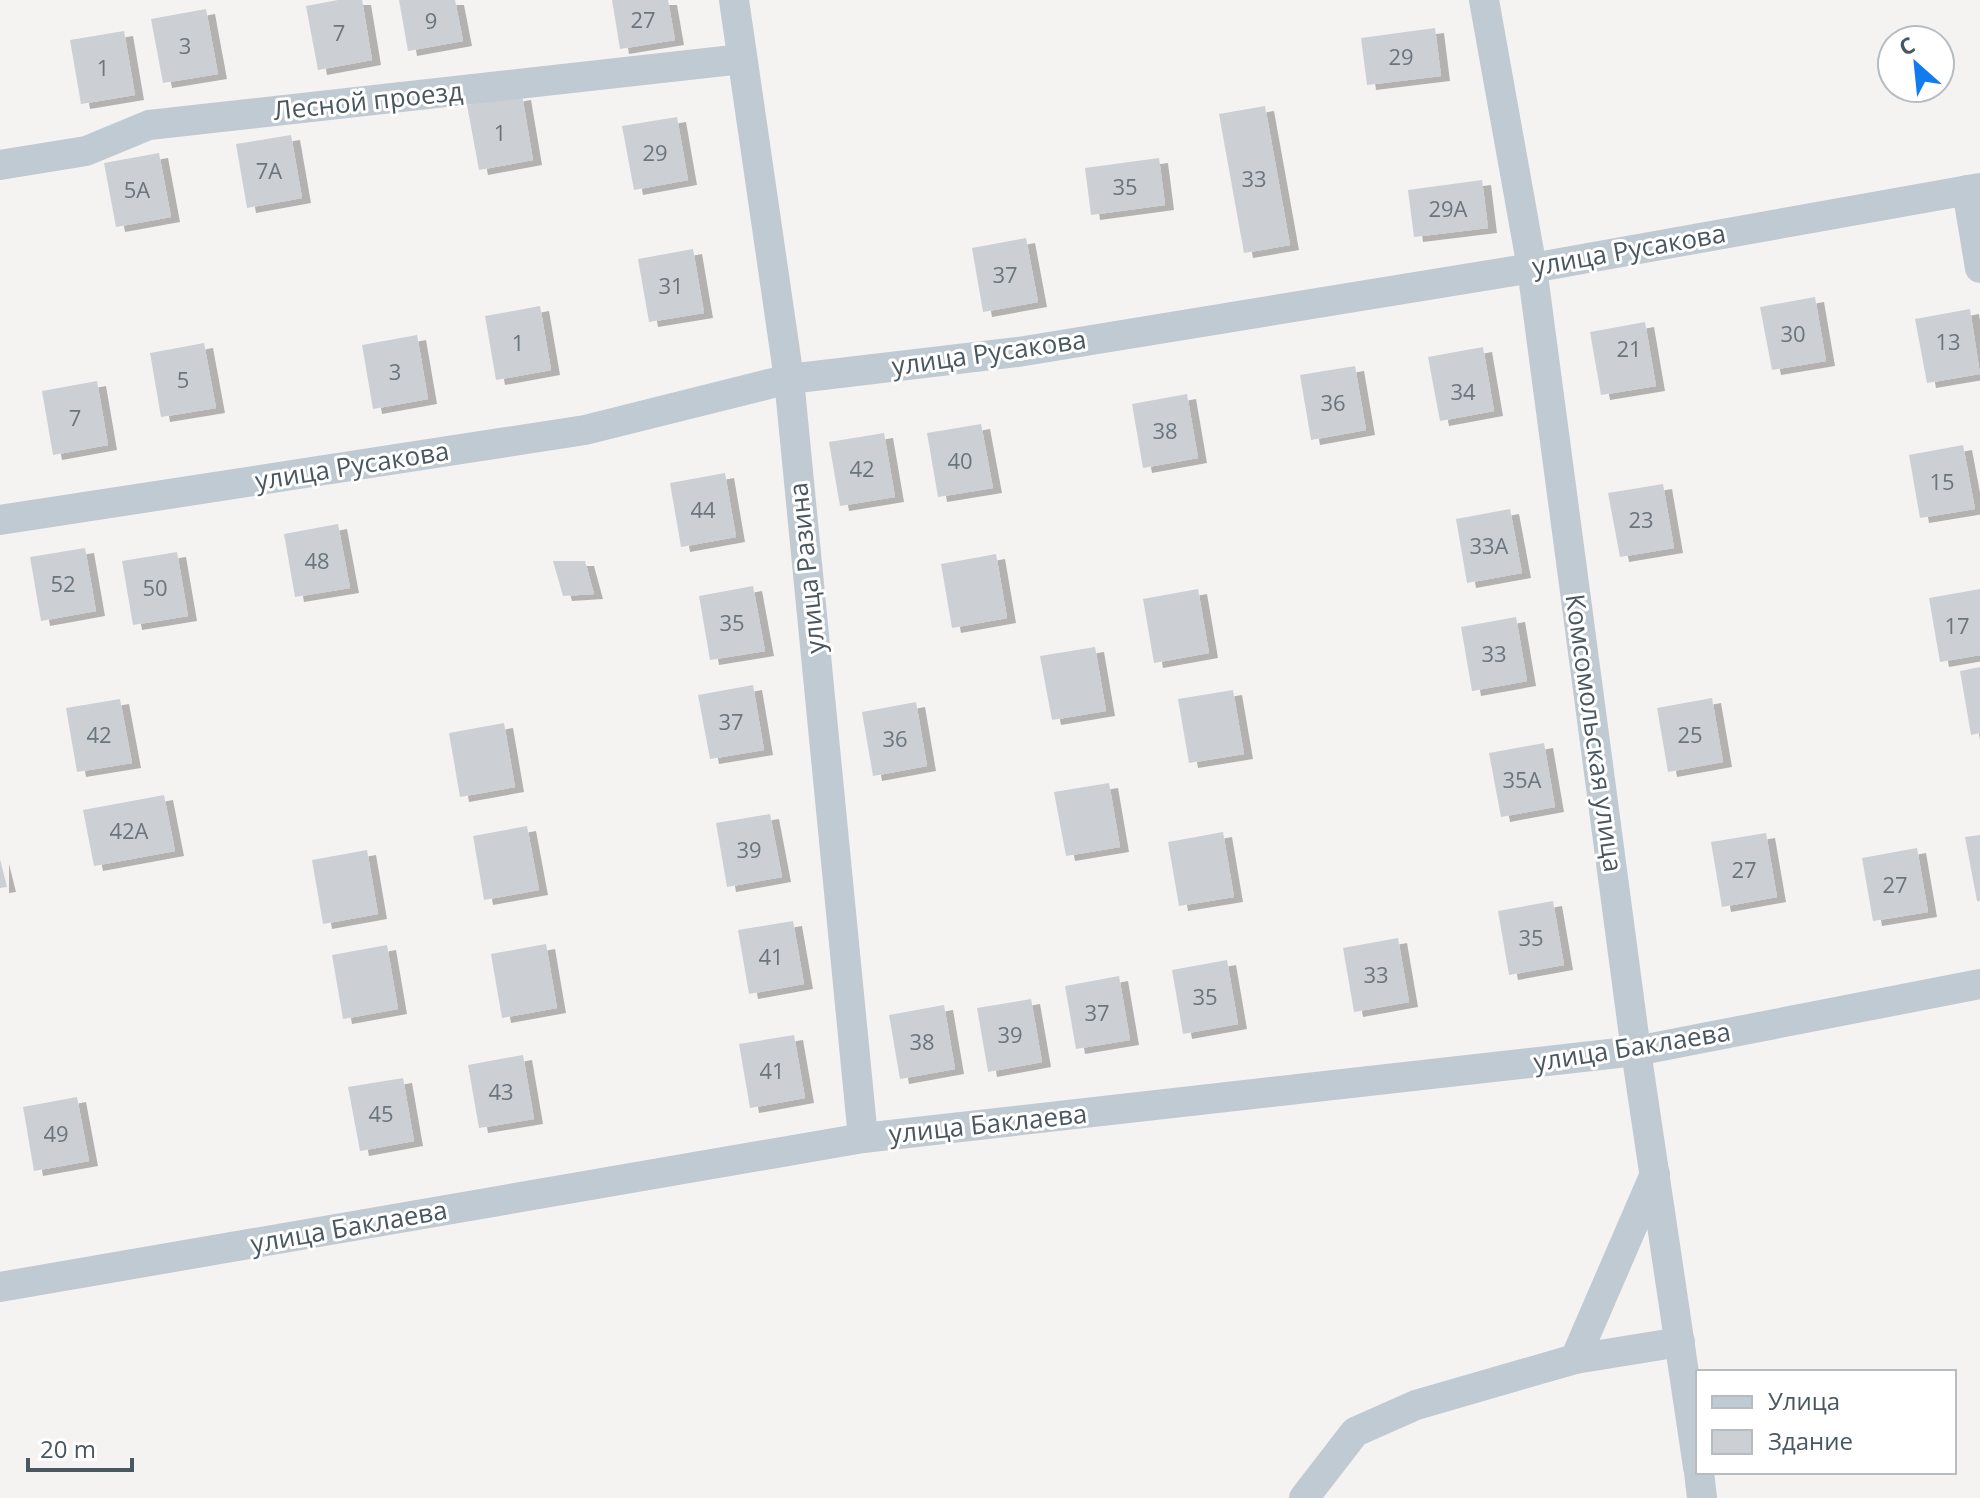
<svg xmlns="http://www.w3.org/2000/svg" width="1980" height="1498" font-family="'Open Sans',sans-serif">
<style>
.building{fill:#ccd0d5;filter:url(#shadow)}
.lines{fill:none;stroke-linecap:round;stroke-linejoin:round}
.street{stroke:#c0cad2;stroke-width:30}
.labels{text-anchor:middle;stroke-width:6;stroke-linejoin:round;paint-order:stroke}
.number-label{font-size:22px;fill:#6a757e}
.street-label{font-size:26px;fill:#495761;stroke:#fff}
</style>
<defs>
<filter id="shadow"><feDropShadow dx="9" dy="5" stdDeviation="0" flood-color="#0004"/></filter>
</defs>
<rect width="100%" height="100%" fill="#f5f2f2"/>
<g class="building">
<path d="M338,0H362L372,60L318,70L306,6Z"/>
<path d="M399,0H455L463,41L408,51Z"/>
<path d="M612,0H668L675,40L620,49Z"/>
<path d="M206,9L218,74L163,83L151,19Z"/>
<path d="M1435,28L1441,76L1367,85L1361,38Z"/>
<path d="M124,31L135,95L81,104L70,40Z"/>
<path d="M522,95L533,160L479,170L467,105Z"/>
<path d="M1265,106L1290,245L1244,253L1219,114Z"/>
<path d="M677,117L688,180L634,190L622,126Z"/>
<path d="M291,135L302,198L247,208L236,144Z"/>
<path d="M159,153L171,217L116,227L104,163Z"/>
<path d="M1159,158L1165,205L1091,215L1085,168Z"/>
<path d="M1482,180L1488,228L1414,237L1408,190Z"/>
<path d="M1026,238L1038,302L983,312L972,248Z"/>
<path d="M693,249L704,313L649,322L638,259Z"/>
<path d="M1815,297L1826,361L1772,370L1760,307Z"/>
<path d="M540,306L551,370L496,380L485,316Z"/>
<path d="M1970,309L1980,374L1927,383L1915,319Z"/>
<path d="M1645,322L1656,386L1601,395L1590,332Z"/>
<path d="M417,335L428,399L373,409L362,345Z"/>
<path d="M204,343L216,408L161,417L150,353Z"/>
<path d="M1483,347L1494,411L1440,421L1428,357Z"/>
<path d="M1355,366L1366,430L1311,440L1300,375Z"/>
<path d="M97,381L108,445L53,455L42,391Z"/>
<path d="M1187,394L1198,458L1143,468L1132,404Z"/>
<path d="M981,424L993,488L938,497L927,433Z"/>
<path d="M884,433L895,497L840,506L829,442Z"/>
<path d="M1963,445L1975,509L1920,518L1909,455Z"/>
<path d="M725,473L736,537L681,547L670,483Z"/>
<path d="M1663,484L1674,548L1620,557L1608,493Z"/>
<path d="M1510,509L1522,573L1467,583L1456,519Z"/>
<path d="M338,524L350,588L295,597L284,534Z"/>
<path d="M85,548L96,611L41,621L30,557Z"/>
<path d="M177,552L188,616L133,625L122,561Z"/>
<path d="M996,554L1007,618L952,628L941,564Z"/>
<path d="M553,561H585L594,594L563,596Z"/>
<path d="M753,586L765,651L710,660L699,596Z"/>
<path d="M1198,589L1209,653L1154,663L1143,599Z"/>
<path d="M1980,589V655L1940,662L1929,598Z"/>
<path d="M1516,617L1527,681L1472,691L1461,627Z"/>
<path d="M1095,647L1106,711L1052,720L1040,656Z"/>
<path d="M1980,667V733L1971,735L1960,671Z"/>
<path d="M753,685L764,750L710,759L698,695Z"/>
<path d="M1233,690L1244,754L1189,763L1178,699Z"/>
<path d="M1712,698L1723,762L1668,772L1657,708Z"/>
<path d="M120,699L132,763L77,772L66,708Z"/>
<path d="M916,702L927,766L873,776L862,712Z"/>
<path d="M504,723L515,787L460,797L449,733Z"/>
<path d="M1544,743L1555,807L1501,817L1489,753Z"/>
<path d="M1109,783L1120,847L1066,856L1054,792Z"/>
<path d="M164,795L175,851L94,866L83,810Z"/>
<path d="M770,814L782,877L727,887L716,823Z"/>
<path d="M527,826L539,890L484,900L473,836Z"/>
<path d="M1223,832L1234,897L1179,906L1168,842Z"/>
<path d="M1766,833L1777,897L1722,907L1711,842Z"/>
<path d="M1980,835V901H1977L1965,837Z"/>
<path d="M1917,848L1928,912L1873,921L1862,858Z"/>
<path d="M367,850L378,914L323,924L312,860Z"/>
<path d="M0,859L7,887L0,888Z"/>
<path d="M1553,901L1564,965L1509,975L1498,911Z"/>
<path d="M793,921L804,984L749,994L738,930Z"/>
<path d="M1398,938L1409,1002L1354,1012L1343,948Z"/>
<path d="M546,944L557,1008L502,1018L491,954Z"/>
<path d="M387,945L398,1009L343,1019L332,955Z"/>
<path d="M1227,960L1238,1024L1183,1034L1172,970Z"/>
<path d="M1119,976L1130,1040L1076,1049L1065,986Z"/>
<path d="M1031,999L1042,1062L988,1072L977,1008Z"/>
<path d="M944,1005L955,1069L900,1079L889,1015Z"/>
<path d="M794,1035L805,1098L750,1108L739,1044Z"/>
<path d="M523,1055L534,1119L479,1128L468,1065Z"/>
<path d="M403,1078L414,1141L360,1151L348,1087Z"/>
<path d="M77,1097L89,1161L34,1171L23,1107Z"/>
</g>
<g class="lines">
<g class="street">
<path d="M734,0L789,379L863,1138"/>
<path d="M1484,0L1532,268L1636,1051L1698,1467"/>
<path d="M0,165L86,151L149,125L742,59"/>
<path d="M1967,190L1980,268"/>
<path d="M0,520L585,430L789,379L1018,352L1532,268L1980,188"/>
<path d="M0,1287L863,1138L1636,1051L1980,984"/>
<path d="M1575,1359L1680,1342"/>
<path d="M1699,1472L1702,1498"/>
<path d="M1304,1498L1355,1432L1416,1405L1575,1359L1655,1174"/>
</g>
</g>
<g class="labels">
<g class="number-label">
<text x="643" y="28">27</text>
<text x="431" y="29">9</text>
<text x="339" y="41">7</text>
<text x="185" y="54">3</text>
<text x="1401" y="65">29</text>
<text x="103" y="76">1</text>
<text x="500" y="141">1</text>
<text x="655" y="161">29</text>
<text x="269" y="179">7А</text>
<text x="1254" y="187">33</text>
<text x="1125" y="195">35</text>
<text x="137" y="198">5А</text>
<text x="1448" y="217">29А</text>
<text x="1005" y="283">37</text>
<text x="671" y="294">31</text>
<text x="1793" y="342">30</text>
<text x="1948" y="350">13</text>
<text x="518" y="351">1</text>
<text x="1629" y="357">21</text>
<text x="395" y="380">3</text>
<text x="183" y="388">5</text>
<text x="1463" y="400">34</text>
<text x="1333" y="411">36</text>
<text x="75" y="426">7</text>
<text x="1165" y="439">38</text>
<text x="960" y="469">40</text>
<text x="862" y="477">42</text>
<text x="1942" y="490">15</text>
<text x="703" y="518">44</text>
<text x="1641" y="528">23</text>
<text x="1489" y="554">33А</text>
<text x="317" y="569">48</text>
<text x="63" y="592">52</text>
<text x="155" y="596">50</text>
<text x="732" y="631">35</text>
<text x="1957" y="634">17</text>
<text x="1494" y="662">33</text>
<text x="731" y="730">37</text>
<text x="99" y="743">42</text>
<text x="1690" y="743">25</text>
<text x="895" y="747">36</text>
<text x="1522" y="788">35А</text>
<text x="129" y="839">42А</text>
<text x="749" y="858">39</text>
<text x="1744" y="878">27</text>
<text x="1895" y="893">27</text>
<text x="1531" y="946">35</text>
<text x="771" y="965">41</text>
<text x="1376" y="983">33</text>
<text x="1205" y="1005">35</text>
<text x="1097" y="1021">37</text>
<text x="1010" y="1043">39</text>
<text x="922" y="1050">38</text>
<text x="772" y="1079">41</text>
<text x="501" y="1100">43</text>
<text x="381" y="1122">45</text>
<text x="56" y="1142">49</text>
</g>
<g class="street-label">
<text transform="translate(368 101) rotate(-6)" y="9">Лесной проезд</text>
<text transform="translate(1629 250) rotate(-10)" y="9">улица Русакова</text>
<text transform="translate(989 353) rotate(-8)" y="9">улица Русакова</text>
<text transform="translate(352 466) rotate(-9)" y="9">улица Русакова</text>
<text transform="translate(807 568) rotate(-96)" y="9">улица Разина</text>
<text transform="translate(1594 733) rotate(82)" y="9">Комсомольская улица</text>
<text transform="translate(1632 1047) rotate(-9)" y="9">улица Баклаева</text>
<text transform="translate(988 1124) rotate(-6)" y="9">улица Баклаева</text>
<text transform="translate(349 1227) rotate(-10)" y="9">улица Баклаева</text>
</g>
</g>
<rect x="1696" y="1370" width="260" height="104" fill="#ffffff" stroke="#b6bcc0" stroke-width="2"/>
<rect x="1712" y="1396" width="40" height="12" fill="#c0cad2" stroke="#b6bcc0" stroke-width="2"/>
<text x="1768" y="1410" font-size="24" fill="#495761">Улица</text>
<rect x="1712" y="1430" width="40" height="24" fill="#ccd0d5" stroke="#b6bcc0" stroke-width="2"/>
<text x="1768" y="1450" font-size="24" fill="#495761">Здание</text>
<g transform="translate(1916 64) rotate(333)"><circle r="38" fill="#ffffff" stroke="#b6bcc0" stroke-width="2"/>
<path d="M0-6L14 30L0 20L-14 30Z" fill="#127cee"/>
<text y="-12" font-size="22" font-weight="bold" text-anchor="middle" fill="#495761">С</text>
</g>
<path d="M28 1458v12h104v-12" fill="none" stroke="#495761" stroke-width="4"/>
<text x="40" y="1458" font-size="24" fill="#495761" stroke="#ffffff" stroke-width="6" paint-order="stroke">20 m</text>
</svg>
